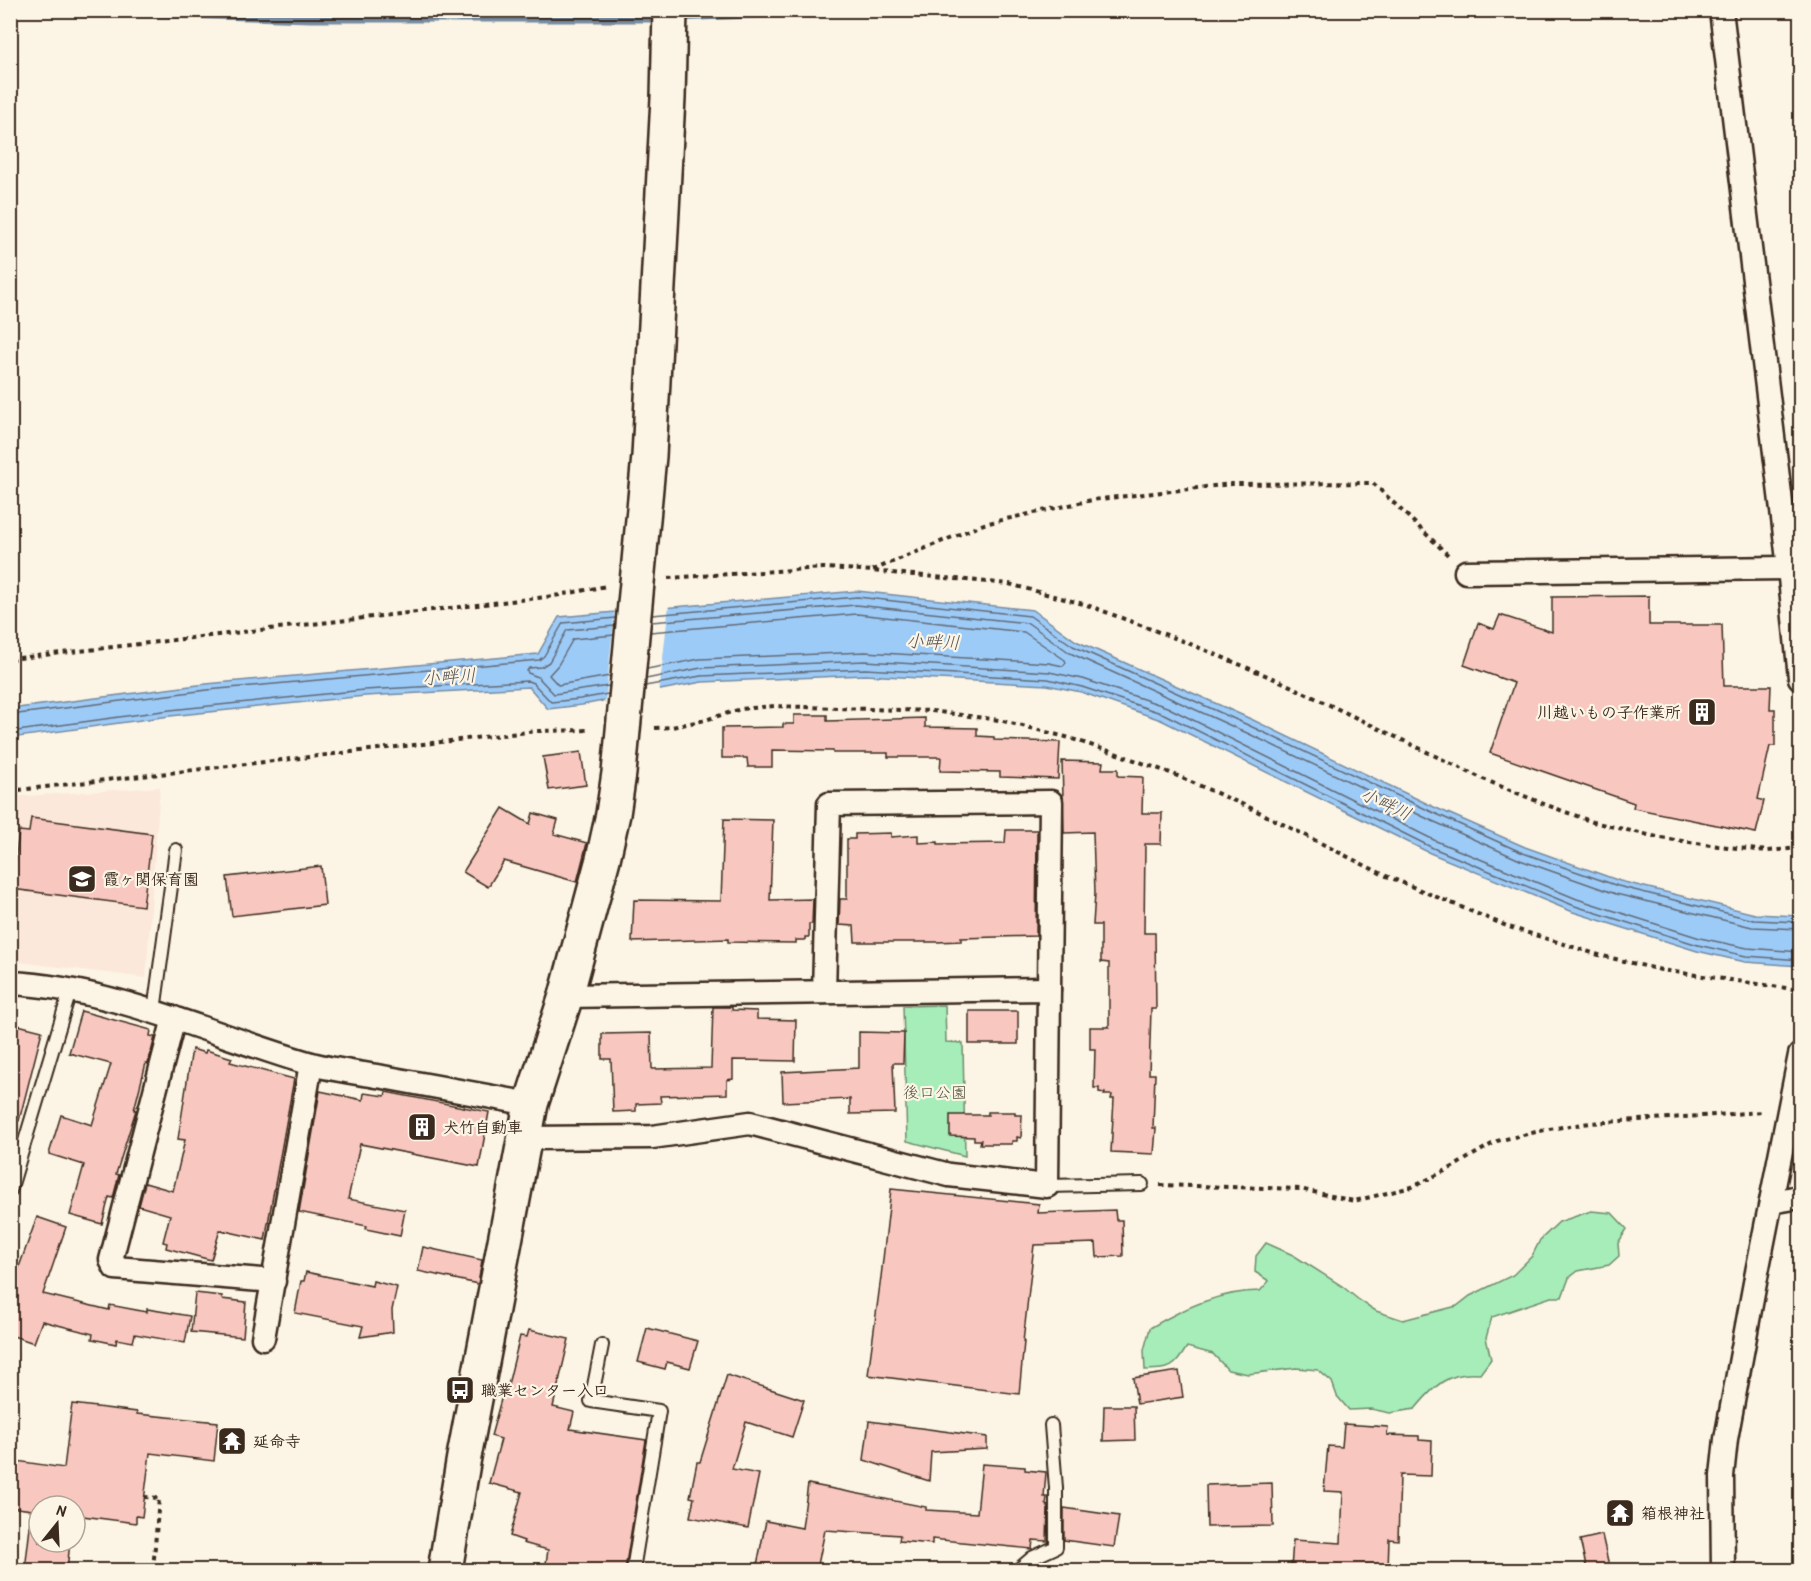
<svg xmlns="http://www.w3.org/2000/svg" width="1811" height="1581" font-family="'Patrick Hand','Klee One',sans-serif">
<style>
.built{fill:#fbe8da}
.green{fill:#a6edb9;stroke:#708c6c;stroke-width:1.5}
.water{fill:#9dcbf8;stroke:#768ba1;stroke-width:1.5}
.pier{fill:#fcf5e5}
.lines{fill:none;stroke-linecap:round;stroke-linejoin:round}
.shore{stroke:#626a75;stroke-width:1.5}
.stream{stroke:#768ba1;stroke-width:9}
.building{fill:#f8c8c0;stroke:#3b2a1e;stroke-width:1.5}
.lane-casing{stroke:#3b2a1e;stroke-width:16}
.street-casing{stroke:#3b2a1e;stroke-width:27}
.secondary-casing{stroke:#3b2a1e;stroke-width:38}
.path{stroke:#3b2a1e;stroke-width:4;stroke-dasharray:4.5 4.5;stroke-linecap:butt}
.lane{stroke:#fcf5e5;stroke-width:12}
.street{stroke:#fcf5e5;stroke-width:22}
.secondary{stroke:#fcf5e5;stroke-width:33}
.labels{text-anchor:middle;stroke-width:4.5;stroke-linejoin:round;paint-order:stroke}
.poi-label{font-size:16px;font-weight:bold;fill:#3b2a1e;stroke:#fcf5e5;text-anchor:start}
.park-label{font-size:16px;fill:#50513d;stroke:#fcf5e5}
.water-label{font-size:18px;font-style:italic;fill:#545254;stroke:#fcf5e5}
</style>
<rect width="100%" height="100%" fill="#fcf5e5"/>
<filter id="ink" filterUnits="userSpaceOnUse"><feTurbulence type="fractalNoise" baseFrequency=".0167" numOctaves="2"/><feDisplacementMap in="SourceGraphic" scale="12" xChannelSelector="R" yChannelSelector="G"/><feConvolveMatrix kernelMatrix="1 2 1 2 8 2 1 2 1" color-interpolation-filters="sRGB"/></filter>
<g filter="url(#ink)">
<path class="built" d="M160,787L146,978L11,961L10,797Z"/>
<g class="green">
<path d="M945,1005L946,1042L963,1043L965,1156L907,1141L903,1006Z"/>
<path d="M1591,1211L1612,1213L1627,1229L1618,1243L1619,1256L1609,1265L1578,1271L1569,1278L1562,1297H1551L1492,1317L1486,1338L1491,1359L1480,1374C1448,1371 1434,1386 1415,1409L1390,1413L1371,1409L1349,1410L1337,1396L1332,1382L1318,1370L1296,1368L1248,1374L1228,1370L1213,1354L1187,1347C1173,1369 1172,1369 1145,1370L1144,1350L1150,1328C1184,1308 1220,1291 1260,1291L1269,1281L1255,1272L1256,1256L1266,1243L1293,1255L1342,1286L1359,1300L1376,1311L1403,1320L1457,1306L1470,1296L1513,1275L1532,1256L1540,1240L1559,1222Z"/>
</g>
<path class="water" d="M857,591L1033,610L1076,641L1253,720L1434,807L1525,847L1620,881L1755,914L1800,916V966L1745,962L1697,951L1573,912L1430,853L1161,720L1081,692L1047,685L865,675L702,682L582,705L548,709L529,687L365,696L170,716L11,738L10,709L206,684L538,654L559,617Z"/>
<path class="pier" d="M669,604L659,693L605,703L615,609Z"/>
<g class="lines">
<g class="shore">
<path d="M652,615L857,597L1030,616L1073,646L1250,726L1432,812L1523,853L1618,886L1754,920L1800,922"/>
<path d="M651,622L856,605L1028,623L1070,653L1247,733L1428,819L1520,860L1616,894L1752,927L1800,929"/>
<path d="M647,669L700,659L865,652L1049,663L1063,666L1066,663L1065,660L1024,632L857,614L650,632"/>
<path d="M610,676L558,685L549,675L558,665L573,639L614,635"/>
<path d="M646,679L701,668L865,661L1049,672L1083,679L1167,707L1436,841L1577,899L1700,938L1747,948L1800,952"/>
<path d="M609,686L554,694L538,677L528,673L527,671L529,668L541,667L549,662L567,630L615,626"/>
<path d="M645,686L701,676L865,669L1048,679L1082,687L1164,714L1433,848L1575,906L1698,945L1746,956L1800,960"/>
<path d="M10,715L207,690L539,660L544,656L563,623L616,618"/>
<path d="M10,732L170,710L364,690L528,681L533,683L551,702L580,699L608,694"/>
</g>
<path class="stream" d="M62,10L311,18H648L859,10"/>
</g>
<g class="building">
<path d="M1649,596V625H1722L1724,686H1771L1770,709H1775V746H1770L1758,799L1764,801L1756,833L1633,808L1634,803L1490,753L1514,683L1464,665L1478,623L1494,629L1500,615L1552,632V597Z"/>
<path d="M794,715H827V721L925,718V727L977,728V736L994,737V740L1060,742L1058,779L1000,777V772L940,771L941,757H888V753H833V751L772,750V767H748L747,758H722V728L783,727V724H794Z"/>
<path d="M581,752L586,785L549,790L543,757Z"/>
<path d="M1062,761L1103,762L1102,769H1118V776L1143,777L1142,813H1162L1161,844H1145L1144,933H1155L1156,1009H1151L1149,1074H1155L1153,1128H1156L1154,1154L1111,1152L1114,1099H1111L1112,1095H1104L1105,1093L1099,1092V1088H1094L1095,1049H1090V1027H1109V963L1101,962V925H1093L1095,893L1093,832L1064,833Z"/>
<path d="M503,808L530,824L533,813L558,820L554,834L587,843L577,882L504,861L488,887L463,872Z"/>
<path d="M31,818L152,834L143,906L12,889L19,831L29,832Z"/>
<path d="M724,819L773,820L770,900L813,899L812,924H809V937H805V940H796V943L728,942V939L632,942L634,900L721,901Z"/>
<path d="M1006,830H1037L1036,936L961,938V941L937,942H855L854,926L839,925L840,899H847V839H855V834L891,833V837L918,835V843L938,842V844L1005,843Z"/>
<path d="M321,866L325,905L232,916L227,877Z"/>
<path d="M713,1007H732V1010L757,1011V1019L796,1020L795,1061L733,1060V1079L727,1080V1094L660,1096L661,1103L636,1104V1111L613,1112L611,1059H602V1034L651,1033L652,1069L711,1068Z"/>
<path d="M81,1011L151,1030L150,1036L155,1037L148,1064L146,1063L134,1110H136L116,1174L119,1175L113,1198L109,1197L102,1224L70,1215L84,1165L49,1154L61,1115L92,1125L111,1064L69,1053Z"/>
<rect x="969" y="1011" width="49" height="33"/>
<path d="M10,1023L42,1031L19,1121L10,1120Z"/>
<path d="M859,1032L904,1033L903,1063H893L895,1113L850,1114V1099L783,1102L782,1072L859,1068Z"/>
<path d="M192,1049L205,1053L206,1050L232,1058L230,1062L294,1079L265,1240L220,1230L211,1260L166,1248L167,1243L163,1242L170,1215L139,1206L145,1183L173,1191L185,1140L178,1139Z"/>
<path d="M320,1091L363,1100L364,1093L385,1096L386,1092L489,1112L479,1167L360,1144L348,1199L405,1210L400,1236L366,1229L367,1226L299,1212Z"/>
<path d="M988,1112H1015V1115H1022L1021,1138L1017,1137V1141H1012V1144H980L981,1140H974V1137L950,1136V1115H988Z"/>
<path d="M891,1189L1039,1204L1038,1213L1115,1210L1116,1220H1122L1123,1256L1097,1257L1096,1243L1034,1245L1023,1342H1024L1019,1394L868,1375L881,1277Z"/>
<path d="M37,1217L66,1227L43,1294L109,1310L110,1305L147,1312V1309L190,1316L185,1343L135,1334L133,1342L117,1339L116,1344L92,1339L93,1334L42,1321L34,1343L10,1335V1292Z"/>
<path d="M423,1247L482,1260L478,1284L418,1271Z"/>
<path d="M306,1272L372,1286L373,1281L397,1287L392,1310L393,1332L360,1337L363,1326L295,1313L301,1281H304Z"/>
<path d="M195,1293L222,1296V1299L246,1302L243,1337L191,1332Z"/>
<path d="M647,1328L698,1341L690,1368L667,1362L665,1369L638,1362Z"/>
<path d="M529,1330L569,1339L553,1407L574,1412L570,1429L646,1440L625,1570H545L548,1550L523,1543L524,1541L510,1536L522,1492L489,1483L501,1439L491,1436L503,1392L506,1393L520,1336L527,1337Z"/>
<path d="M1179,1371L1183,1397L1137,1404L1133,1378Z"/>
<path d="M727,1375L804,1400L792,1437L746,1422L732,1469L759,1474L748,1528L690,1517L694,1498L690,1497L697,1462H700Z"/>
<path d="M72,1404L137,1412V1414L218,1422L214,1461L150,1453L142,1517L136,1516V1523L75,1515V1506H39V1542H70L67,1570H25L32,1510L10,1507V1465L16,1466L17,1461L64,1468Z"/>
<path d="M1104,1406H1134L1135,1440L1103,1441Z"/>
<path d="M869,1421L987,1437V1449L931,1452L929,1481L864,1460Z"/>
<path d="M1344,1424L1388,1427L1387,1435L1419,1436V1440L1432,1441L1431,1476L1400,1475L1398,1540L1389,1539L1388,1570H1291L1293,1540L1341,1543L1343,1492L1324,1491L1328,1446L1342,1447Z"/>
<path d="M982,1464L1025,1467V1470L1046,1472L1044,1497H1047L1046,1505L1048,1506L1047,1541L1033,1540L1032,1549L932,1539V1544L899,1541L900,1535L825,1530L817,1570H756L766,1521L802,1528L808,1484L926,1507V1510L977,1513Z"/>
<path d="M1272,1483L1273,1526L1207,1527L1206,1485Z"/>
<path d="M1064,1508L1119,1516L1114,1547L1064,1540Z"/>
<path d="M1602,1535L1610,1570H1587L1580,1540Z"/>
</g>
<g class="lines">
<g class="lane-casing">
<g id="lane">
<path d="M154,1011L176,850"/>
<path d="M1047,1186L1142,1184"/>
<path d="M10,1191L70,991"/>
<path d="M602,1345L591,1401L659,1411L633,1570"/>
<path d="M1018,1570L1032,1558L1056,1547V1488L1051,1425"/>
</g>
</g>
<g class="street-casing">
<g id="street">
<path d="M1721,10L1789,568L1800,678"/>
<path d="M1466,572L1789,568"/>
<path d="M10,983C114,988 209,1034 308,1063C332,1070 359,1073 383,1077C433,1086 482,1095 531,1104"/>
<path d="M824,992L829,804L1051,802L1049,989"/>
<path d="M174,1018L111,1260L115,1268L274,1281"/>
<path d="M524,1138L652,1137L750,1123L949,1175L1047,1186L1049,989L566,996"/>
<path d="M1771,1202L1800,1197"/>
<path d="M263,1338L311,1064"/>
<path d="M1723,1570L1722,1476L1726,1439L1757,1272L1800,1055"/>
</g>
</g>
<g class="secondary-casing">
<path id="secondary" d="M445,1570L464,1457L531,1104L566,996L603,859L613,814L619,773L649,456L668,98L670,10"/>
</g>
<g class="path">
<path d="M873,570L984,524L1092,500L1232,484L1373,483L1448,555"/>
<path d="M668,578L823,568L861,570L1009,584L1087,605L1188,643L1282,682L1483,779L1544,804L1593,822L1661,838L1718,846L1768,851L1800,848"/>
<path d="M10,659L554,596L607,586"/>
<path d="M655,728L672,727L705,720L741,709L774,706L932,711L999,720L1066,737L1115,753L1173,774L1253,809L1384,875L1509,927L1599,955L1661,970L1800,990"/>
<path d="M10,793L18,790L537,731L591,730"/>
<path d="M1160,1185L1300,1189L1354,1201L1412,1187L1451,1168L1497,1141L1549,1129L1590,1123L1763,1112"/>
<path d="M144,1497L159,1498L153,1570"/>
</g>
<use href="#lane" class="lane"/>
<use href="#street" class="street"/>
<use href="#secondary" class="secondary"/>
</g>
</g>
<defs>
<g id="building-square" transform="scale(1.5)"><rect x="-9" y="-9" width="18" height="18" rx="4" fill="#3b2a1e" stroke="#fcf5e5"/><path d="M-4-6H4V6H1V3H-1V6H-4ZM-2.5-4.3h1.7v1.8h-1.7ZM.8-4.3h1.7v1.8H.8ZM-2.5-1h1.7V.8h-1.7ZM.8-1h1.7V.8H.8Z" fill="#fff"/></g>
<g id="school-square" transform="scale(1.5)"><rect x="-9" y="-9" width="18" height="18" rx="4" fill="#3b2a1e" stroke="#fcf5e5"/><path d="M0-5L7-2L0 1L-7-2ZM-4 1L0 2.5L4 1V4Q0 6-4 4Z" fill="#fff"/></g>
<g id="bus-square" transform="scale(1.5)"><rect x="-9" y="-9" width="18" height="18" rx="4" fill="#3b2a1e" stroke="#fcf5e5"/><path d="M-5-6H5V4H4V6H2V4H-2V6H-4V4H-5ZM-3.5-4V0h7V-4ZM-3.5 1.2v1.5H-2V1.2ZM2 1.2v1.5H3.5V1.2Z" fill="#fff"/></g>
<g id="temple-square" transform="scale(1.5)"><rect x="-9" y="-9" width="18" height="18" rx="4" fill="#3b2a1e" stroke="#fcf5e5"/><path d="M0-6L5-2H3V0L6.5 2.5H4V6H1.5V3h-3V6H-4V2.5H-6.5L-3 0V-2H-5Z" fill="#fff"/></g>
</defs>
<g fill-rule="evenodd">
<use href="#building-square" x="1702" y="712"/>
<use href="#school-square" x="82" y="879"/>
<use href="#building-square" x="422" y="1127"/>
<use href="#bus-square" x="460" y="1390"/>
<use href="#temple-square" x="232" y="1441"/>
<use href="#temple-square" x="1620" y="1513"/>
</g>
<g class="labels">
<g class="poi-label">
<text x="1681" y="718" text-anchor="end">川越いもの子作業所</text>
<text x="103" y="885">霞ヶ関保育園</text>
<text x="443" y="1133">犬竹自動車</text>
<text x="481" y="1396">職業センター入口</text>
<text x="253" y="1447">延命寺</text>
<text x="1641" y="1519">箱根神社</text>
</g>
<g class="park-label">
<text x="935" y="1098">後口公園</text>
</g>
<g class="water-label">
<text transform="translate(933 642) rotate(2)" y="6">小畔川</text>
<text transform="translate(449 677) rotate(-4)" y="6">小畔川</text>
<text transform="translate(1386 804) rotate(25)" y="6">小畔川</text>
</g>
</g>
<rect width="1811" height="1581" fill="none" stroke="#fcf5e5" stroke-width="36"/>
<rect x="18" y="18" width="1775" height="1545" fill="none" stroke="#3b2a1e" stroke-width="2" filter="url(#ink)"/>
<g transform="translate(57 1524) rotate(18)"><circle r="28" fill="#fcf5e5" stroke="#afa495" stroke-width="1.5"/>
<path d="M0-4.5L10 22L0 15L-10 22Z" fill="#3b2a1e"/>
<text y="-9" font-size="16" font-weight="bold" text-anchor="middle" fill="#3b2a1e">N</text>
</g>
</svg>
